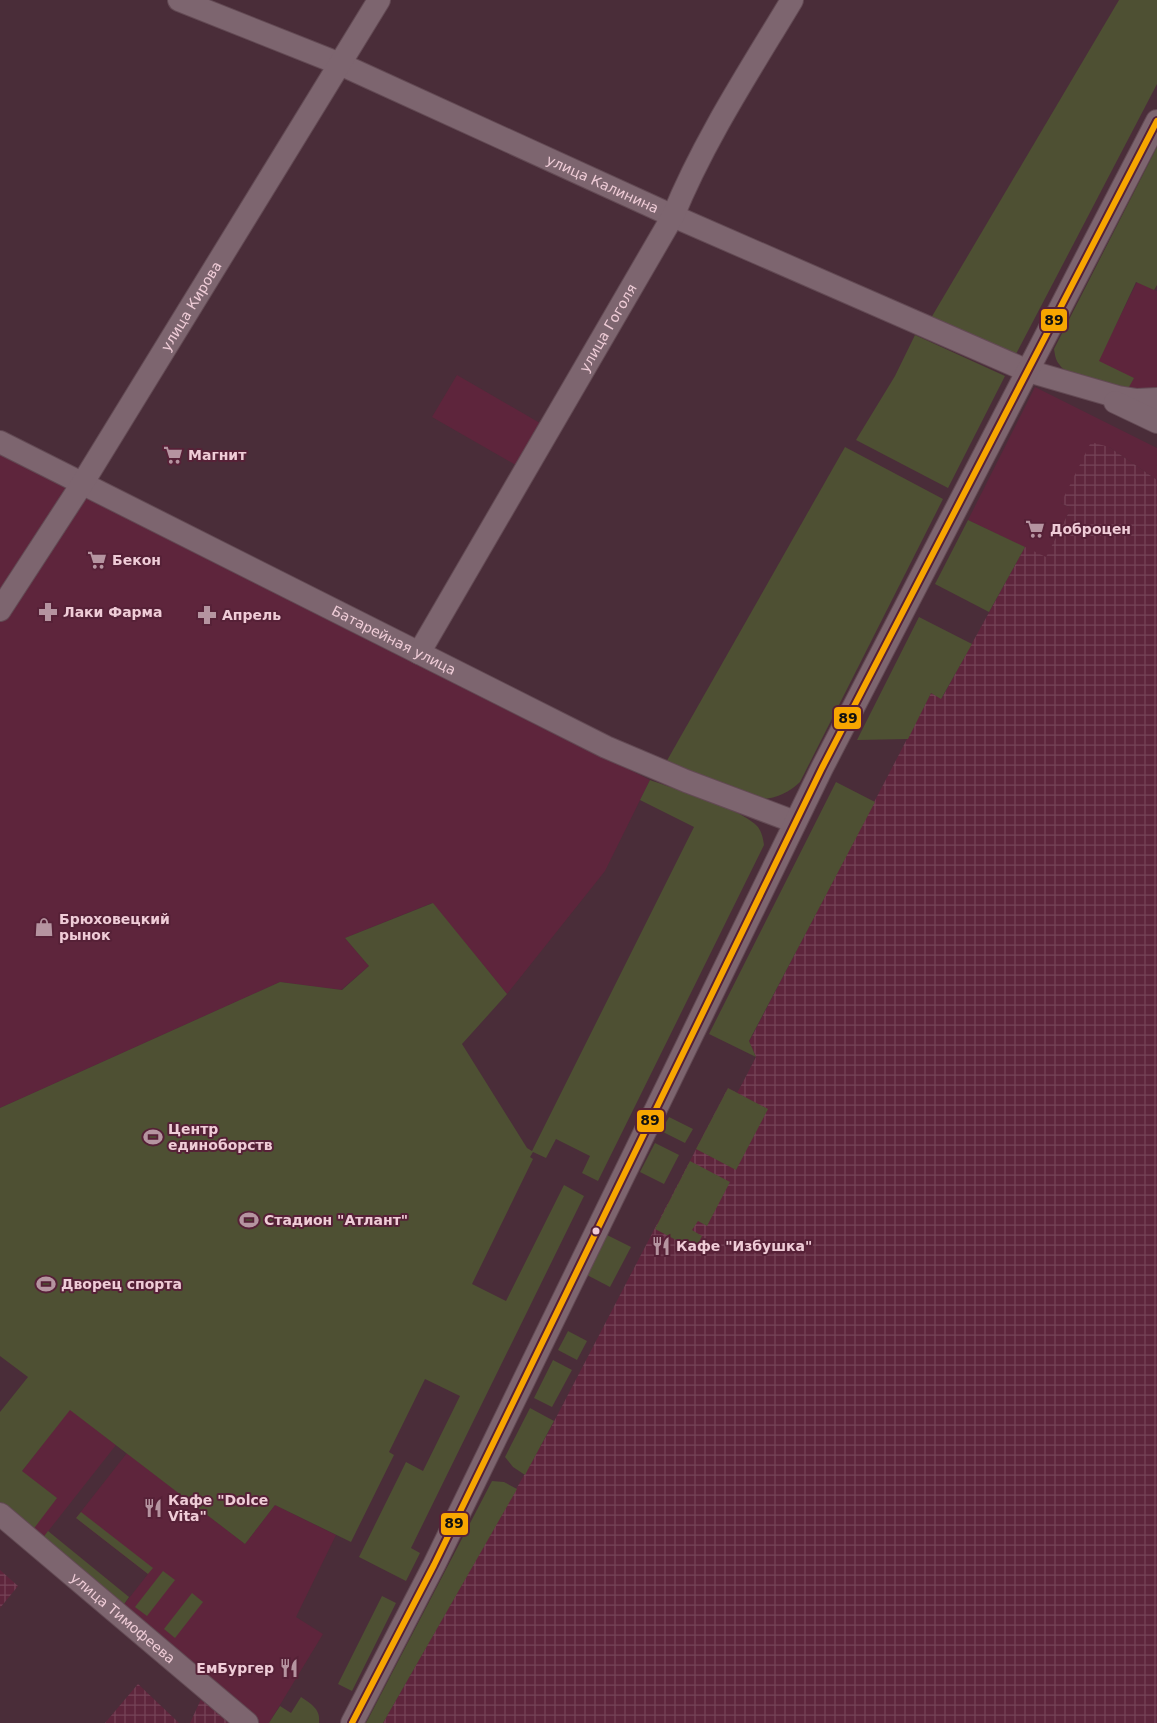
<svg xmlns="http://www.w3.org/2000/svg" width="1157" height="1723" font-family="'DejaVu Sans',sans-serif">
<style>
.built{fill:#5e253c}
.industrial{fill:url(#industrial-grid)}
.green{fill:#4e5033}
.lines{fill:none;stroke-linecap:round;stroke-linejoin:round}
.minor-casing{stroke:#634a54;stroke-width:24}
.minor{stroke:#7d656f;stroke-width:22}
.bus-1-casing{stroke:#562137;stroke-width:10}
.bus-1{stroke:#f7a600;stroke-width:6}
.bus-dot{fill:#efccd7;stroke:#562137;stroke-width:2}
.labels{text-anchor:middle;stroke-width:4;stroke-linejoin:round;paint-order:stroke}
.street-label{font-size:14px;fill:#efccd7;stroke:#562137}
.poi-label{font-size:14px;font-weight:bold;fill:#efccd7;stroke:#562137;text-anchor:start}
.line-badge{stroke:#562137;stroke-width:2}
.pale-badge-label{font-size:14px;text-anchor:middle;font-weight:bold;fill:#111}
</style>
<defs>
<pattern id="industrial-grid" width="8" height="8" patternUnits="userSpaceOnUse" patternTransform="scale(1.25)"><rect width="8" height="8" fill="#5e253c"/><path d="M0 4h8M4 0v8" fill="none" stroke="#754357"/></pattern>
</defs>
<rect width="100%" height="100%" fill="#4a2d39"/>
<g class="built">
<path d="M1137,282L1157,291V395H1131L1098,361Z"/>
<path d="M457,375L545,426L521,468L432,417Z"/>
<path d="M1035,387L1157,448V480L1109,447L1061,503L1071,508L1046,558L968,520Z"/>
<path d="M0,451L70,487L0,595Z"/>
<path d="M82,494L650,780L605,871L507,994L432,903L345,938L369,966L341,990L280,982L0,1108V621Z"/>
<path d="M70,1409L116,1445L42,1539L32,1531L22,1471Z"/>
<path d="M127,1453L245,1544L275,1505L336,1535L296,1617L323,1634L269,1723H259L122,1607L148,1574L76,1518Z"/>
</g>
<g class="industrial">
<path d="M1091,442L1109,447L1157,480V1723H383L548,1433L728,1088L737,1093L742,1084L756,1057L749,1042L931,693L942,698L1025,547L1046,557L1071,508L1061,503Z"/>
<path d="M0,1570L18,1586L0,1608Z"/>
<path d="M138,1684L179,1723H105Z"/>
<path d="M202,1697L234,1723H190Z"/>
</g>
<g class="green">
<path d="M1119,0H1157V84L1015,356L931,318Z"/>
<path d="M1157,147V285L1154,290L1136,282L1099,361L1134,378L1129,387L1125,391C1107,386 1069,380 1059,364C1055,359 1055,354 1054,349Z"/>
<path d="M915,335L1005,376L948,488L856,440L895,376Z"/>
<path d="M845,447L943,499L800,782C788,793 776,799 759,799L665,764Z"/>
<path d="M968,520L1025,547L989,612L935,584Z"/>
<path d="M919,617L972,644L941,699L931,693L908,739L857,740Z"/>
<path d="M650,780C674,789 743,809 758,827C762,833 763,838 764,845L598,1181L582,1173L590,1156L556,1139L546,1158L533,1152L530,1157L533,1159L472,1284L506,1301L564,1185L584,1196L411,1548L420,1553L406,1581L359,1557L406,1462L423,1471L460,1396L425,1379L389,1452L394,1455L351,1542L275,1505L245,1544L70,1410L22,1471L57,1498L32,1531L0,1504V1412L28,1377L0,1356V1108L280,982L342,990L369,966L345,938L433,903L507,994L462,1044L527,1148L532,1151L694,827L640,800Z"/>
<path d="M836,782L875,802L749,1041L756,1057L709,1034Z"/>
<path d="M728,1088L768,1109L736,1170L696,1149Z"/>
<path d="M669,1117L693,1129L685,1143L661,1131Z"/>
<path d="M655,1143L679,1155L664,1184L640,1172Z"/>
<path d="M690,1161L730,1182L707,1226L698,1221L692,1230L702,1236L695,1250L655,1229Z"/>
<path d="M607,1235L631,1247L610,1287L587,1275Z"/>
<path d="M568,1331L587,1341L577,1360L558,1350Z"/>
<path d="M553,1360L572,1370L552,1407L534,1398Z"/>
<path d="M530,1408L554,1421L525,1475L513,1467L505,1457Z"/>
<path d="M492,1481L504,1482L517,1489L383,1723H366Z"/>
<path d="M81,1512L153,1568L148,1574L76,1518Z"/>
<path d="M48,1531L129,1597L122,1607L42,1539Z"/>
<path d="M163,1571L175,1580L147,1616L135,1607Z"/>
<path d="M192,1593L203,1602L175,1638L164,1629Z"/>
<path d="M382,1596L396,1603L352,1691L338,1684Z"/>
<path d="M301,1697C311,1704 321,1709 319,1723H269L280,1706L291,1713Z"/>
</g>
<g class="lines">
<g class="minor-casing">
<g id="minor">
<path id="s1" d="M179,0L340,64L673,216L1028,371L1118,397L1137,400L1157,399"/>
<path d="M1115,402L1157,422"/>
<path id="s2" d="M0,442L606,747L686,781L795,822"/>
<path id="s3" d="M0,610L82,484L379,0"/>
<path id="s4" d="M419,653L673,216C704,140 750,70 792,0"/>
<path id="s5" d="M0,1514L247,1723"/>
<path d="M352,1723L434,1565L822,768L1157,121"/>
</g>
</g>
<use href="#minor" class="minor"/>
<g class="bus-1-casing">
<path id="bus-1" d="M352,1723L434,1565L822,768L1157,121"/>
</g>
<use href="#bus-1" class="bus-1"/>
</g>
<defs>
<g id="supermarket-bare" transform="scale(1.5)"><path d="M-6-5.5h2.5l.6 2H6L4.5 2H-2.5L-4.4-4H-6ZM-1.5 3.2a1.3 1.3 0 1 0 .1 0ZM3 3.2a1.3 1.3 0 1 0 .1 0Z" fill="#b594a0" stroke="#562137" stroke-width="2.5" paint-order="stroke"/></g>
<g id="pharmacy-bare" transform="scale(1.5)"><path d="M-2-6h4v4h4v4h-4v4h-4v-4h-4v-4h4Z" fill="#b594a0" stroke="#562137" stroke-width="2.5" paint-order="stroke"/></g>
<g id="shop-bare" transform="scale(1.5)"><path d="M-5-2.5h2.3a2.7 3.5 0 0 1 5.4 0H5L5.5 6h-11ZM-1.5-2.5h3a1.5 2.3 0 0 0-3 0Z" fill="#b594a0" stroke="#562137" stroke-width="2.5" paint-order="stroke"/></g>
<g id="stadium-bare" transform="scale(1.5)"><path d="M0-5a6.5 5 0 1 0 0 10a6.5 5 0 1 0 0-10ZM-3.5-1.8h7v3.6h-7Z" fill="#b594a0" stroke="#562137" stroke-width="2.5" paint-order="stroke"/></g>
<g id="restaurant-bare" transform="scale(1.5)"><path d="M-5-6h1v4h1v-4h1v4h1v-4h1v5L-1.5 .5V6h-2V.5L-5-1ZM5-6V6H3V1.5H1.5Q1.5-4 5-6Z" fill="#b594a0" stroke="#562137" stroke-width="2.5" paint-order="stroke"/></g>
</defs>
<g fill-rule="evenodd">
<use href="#supermarket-bare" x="173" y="455"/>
<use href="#supermarket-bare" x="1035" y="529"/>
<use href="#supermarket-bare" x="97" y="560"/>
<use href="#pharmacy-bare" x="48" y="612"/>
<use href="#pharmacy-bare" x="207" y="615"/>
<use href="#shop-bare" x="44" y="927"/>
<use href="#stadium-bare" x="153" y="1137"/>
<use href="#stadium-bare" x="249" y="1220"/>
<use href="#restaurant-bare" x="661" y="1246"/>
<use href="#stadium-bare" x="46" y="1284"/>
<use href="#restaurant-bare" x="153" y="1508"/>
<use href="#restaurant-bare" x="289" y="1668"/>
</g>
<circle class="bus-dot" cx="596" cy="1231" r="4.5"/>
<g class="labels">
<g class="street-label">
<text dy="5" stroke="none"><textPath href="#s1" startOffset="462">улица Калинина</textPath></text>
<text dy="5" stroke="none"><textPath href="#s3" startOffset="359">улица Кирова</textPath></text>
<text dy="5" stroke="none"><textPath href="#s4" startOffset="376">улица Гоголя</textPath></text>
<text dy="5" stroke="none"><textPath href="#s2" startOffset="441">Батарейная улица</textPath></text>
<text dy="5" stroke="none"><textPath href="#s5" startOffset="161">улица Тимофеева</textPath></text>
</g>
<g class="poi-label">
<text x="188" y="460">Магнит</text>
<text x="1050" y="534">Доброцен</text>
<text x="112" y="565">Бекон</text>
<text x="63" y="617">Лаки Фарма</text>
<text x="222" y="620">Апрель</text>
<text x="59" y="924">Брюховецкий<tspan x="59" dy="16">рынок</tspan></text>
<text x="168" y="1134">Центр<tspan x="168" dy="16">единоборств</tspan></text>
<text x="264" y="1225">Стадион "Атлант"</text>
<text x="676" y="1251">Кафе "Избушка"</text>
<text x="61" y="1289">Дворец спорта</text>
<text x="168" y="1505">Кафе "Dolce<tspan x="168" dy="16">Vita"</tspan></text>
<text x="274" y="1673" text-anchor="end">ЕмБургер</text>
</g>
</g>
<g class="line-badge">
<rect x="1040" y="308" width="28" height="24" rx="5" fill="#f7a600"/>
<rect x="833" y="706" width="29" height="24" rx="5" fill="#f7a600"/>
<rect x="636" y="1109" width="29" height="24" rx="5" fill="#f7a600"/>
<rect x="440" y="1512" width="29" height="24" rx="5" fill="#f7a600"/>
</g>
<g class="pale-badge-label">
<text x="1054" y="325">89</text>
<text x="848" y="723">89</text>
<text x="650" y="1125">89</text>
<text x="454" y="1528">89</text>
</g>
</svg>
